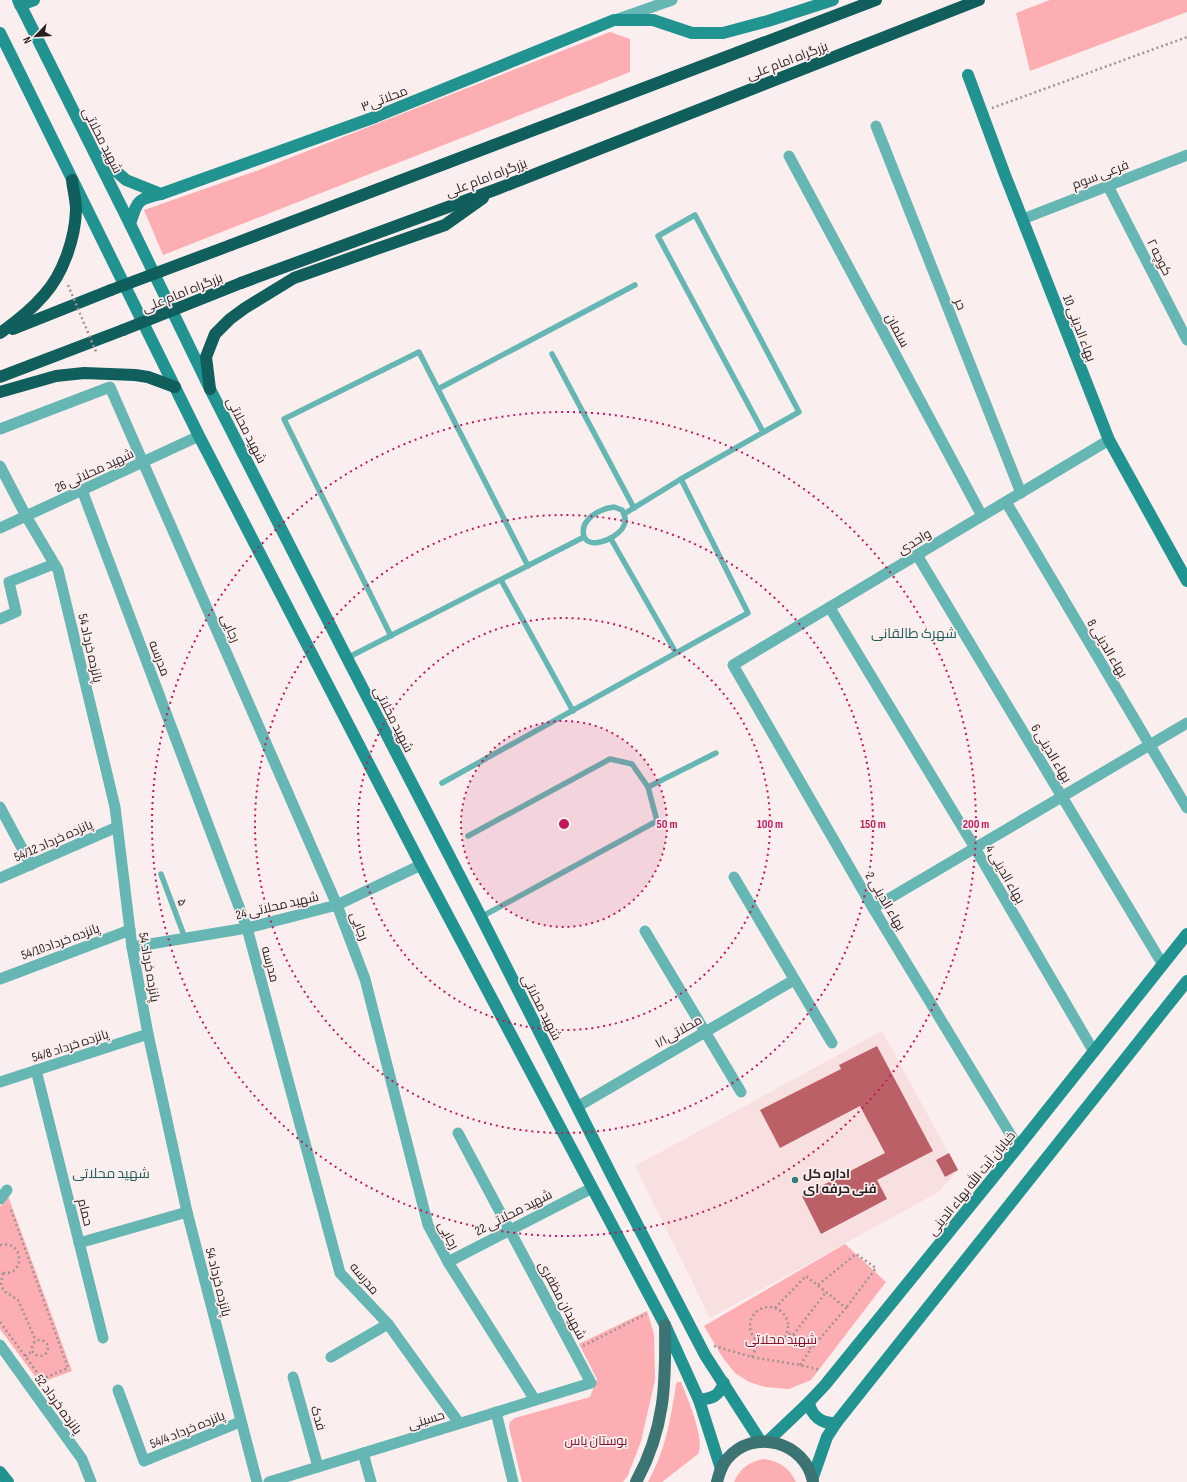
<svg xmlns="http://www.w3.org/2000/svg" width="1187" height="1482" font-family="'Sofia Sans Condensed',Cairo,sans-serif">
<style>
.built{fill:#f9e0e0}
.green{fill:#fdaeb2}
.building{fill:#bb6067}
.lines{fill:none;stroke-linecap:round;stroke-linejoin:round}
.path{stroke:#a09393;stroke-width:2.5;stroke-dasharray:2 3;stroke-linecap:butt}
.lane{stroke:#66b7b4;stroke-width:5.5}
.street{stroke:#66b7b4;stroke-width:11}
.secondary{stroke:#219492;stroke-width:12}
.primary{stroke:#3b7472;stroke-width:12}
.highway{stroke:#105f5d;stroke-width:12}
.path-bridge{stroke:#a09393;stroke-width:2.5;stroke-dasharray:2 3;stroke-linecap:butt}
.highway-bridge{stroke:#105f5d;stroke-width:12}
.ring{fill:none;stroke:#c2185b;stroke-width:2;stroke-dasharray:2 4}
.poi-dot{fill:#337c7a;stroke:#fbeeee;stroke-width:1.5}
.labels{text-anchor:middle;stroke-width:3.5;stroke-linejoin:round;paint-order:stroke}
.street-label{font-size:13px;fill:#2a1e1e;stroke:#fbeeee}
.poi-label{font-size:13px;font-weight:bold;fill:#2a1e1e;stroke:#fbeeee;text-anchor:start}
.park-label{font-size:13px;fill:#830f2a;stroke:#fbeeee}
.neighbourhood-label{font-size:14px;fill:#245e5c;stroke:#fbeeee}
.centre{fill:#c2185b;stroke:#fbeeee;stroke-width:2}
.ring-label{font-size:12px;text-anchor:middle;font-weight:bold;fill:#c2185b;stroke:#fbeeee;stroke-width:3.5;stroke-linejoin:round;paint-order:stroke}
</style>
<rect width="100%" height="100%" fill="#fbeeee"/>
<path class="built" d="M882,1031L958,1170L940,1191L710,1318L635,1166Z"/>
<g class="green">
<path d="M1050,0H1187V12L1030,71L1016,13Z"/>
<path d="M610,32L630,39V72L163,255L144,210L259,170Z"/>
<path d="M8,1196L72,1371L40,1383L0,1329V1207Z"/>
<path d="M845,1244L886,1282L811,1380L789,1389L765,1387L749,1382L735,1373L723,1358L704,1326Z"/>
<path d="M647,1311L654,1334L655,1380L641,1441L628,1475L623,1482H522L509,1427L510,1422L515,1418L590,1397L597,1379L579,1344Z"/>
<path d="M677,1382H681C687,1397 706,1441 698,1454L662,1482H648C665,1452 671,1418 676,1385Z"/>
<path d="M763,1459C779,1461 789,1467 796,1482H734C740,1468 749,1462 763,1459Z"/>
</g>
<g class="building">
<path d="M877,1046L933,1151L877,1180L887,1199L821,1234L802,1196L885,1153L860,1106L780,1148L760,1110L841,1069L839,1065Z"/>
<path d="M949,1153L958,1170L945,1177L936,1160Z"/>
</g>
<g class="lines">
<g class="path">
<path d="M992,108L1187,37"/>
<path d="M0,1245C26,1239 25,1280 0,1272"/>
<path d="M3,1273L1,1285L4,1291L18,1300L36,1341"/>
<path d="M818,1285L856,1254L876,1268L846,1308"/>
<circle cx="769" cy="1326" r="19"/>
<path d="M775,1308L806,1276L846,1308L811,1349L793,1335L786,1333"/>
<path d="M0,1322L42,1379L68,1368L10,1207"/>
<path d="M793,1335L826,1292"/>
<circle cx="40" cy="1348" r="8"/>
<path d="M583,1346L646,1314"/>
<path d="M714,1346L752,1357L800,1365L820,1370"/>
<path d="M25,1356L33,1351"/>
<path d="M752,1357L759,1341"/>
<path d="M800,1365L811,1349"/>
</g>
<g class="lane">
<path d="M552,354L634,508"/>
<path d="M438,389L635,285"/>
<path d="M614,507L622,510C623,512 625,516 625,519C627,532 602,546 590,542C581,539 582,527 587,521C593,513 604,508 614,507Z"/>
<path d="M624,514L681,479L799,412L695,215L658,236L763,432"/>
<path d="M611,539L676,653"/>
<path d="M501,580L573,711"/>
<path d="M391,636L284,419L419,352L528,566"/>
<path d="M347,658L584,537"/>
<path d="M442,783L748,613L681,479"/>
<path d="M648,787L716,753"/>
<path d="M468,836L610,759L632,764L648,787L657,821L481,917"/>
<path d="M161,874L185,938"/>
</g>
<g class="street">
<path d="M618,19L672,0"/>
<path d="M876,126L1021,493"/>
<path d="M789,156L982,516"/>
<path d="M1108,186L1187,340"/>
<path d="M1023,219L1187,155"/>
<path d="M0,429L110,387L337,905L365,979L428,1225L448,1262L535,1400"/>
<path d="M0,466L26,516L58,570L115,807L132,947L148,1034L187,1212L257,1482"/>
<path d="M82,490L247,928L340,1273L388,1324L459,1423"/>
<path d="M1006,502L1187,808"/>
<path d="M0,528L199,436"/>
<path d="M917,555L1163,965"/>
<path d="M830,608L975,848L1094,1052"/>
<path d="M0,619L16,612L9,582L54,564"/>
<path d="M0,807L31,865"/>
<path d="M734,877L832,1043"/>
<path d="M0,878L117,827"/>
<path d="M873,908L1187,723"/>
<path d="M645,931L741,1092"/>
<path d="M132,947L247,928L337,905L421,865"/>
<path d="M0,979L130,930"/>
<path d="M36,1070L103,1338"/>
<path d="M0,1082L148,1034"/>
<path d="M577,1107L794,980"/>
<path d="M1018,1147L873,908L733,665L1109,440"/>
<path d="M0,1199L7,1190"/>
<path d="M79,1243L187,1212"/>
<path d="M448,1262L592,1188"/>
<path d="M0,1345L82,1459L91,1482"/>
<path d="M331,1357L388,1324"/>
<path d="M293,1377L318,1467"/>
<path d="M118,1390L144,1461L240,1422"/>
<path d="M496,1412L513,1482"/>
<path d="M363,1453L371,1482"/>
<path d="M269,1482L591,1383L458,1133"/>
</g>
<g class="secondary">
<path d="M18,0L130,224L210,389L347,658L481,917L612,1176L705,1355L761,1442"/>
<path d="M20,5L34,0"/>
<path d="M0,33L199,436L421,865L665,1325L699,1400L721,1469"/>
<path d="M968,75L1005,175L1109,440L1187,581"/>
<path d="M100,157L126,180L161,194"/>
<path d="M130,224C138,200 136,200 161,194L375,117L614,20H653L692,33H723L768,21L833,0"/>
<path d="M699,1400C713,1398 718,1397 724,1383"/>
<path d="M809,1402C811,1416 822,1424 836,1423"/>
<path d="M768,1441L809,1402L825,1385L1018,1147L1187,934"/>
<path d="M0,1472L8,1482"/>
<path d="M813,1477L827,1437L836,1423L1187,981"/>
</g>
<g class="primary">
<path d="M636,1482C665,1429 666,1384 665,1325"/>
<path d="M717,1482C719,1474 721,1466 727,1459C753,1427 806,1442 813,1482"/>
</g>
<g class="highway">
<path d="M231,245L876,0"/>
<path d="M241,283L497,189L979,0"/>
<path d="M13,329L111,290"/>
<path d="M0,333C16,322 31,310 44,295C63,274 75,239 76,210C76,200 73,190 72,180"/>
<path d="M0,377L123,330"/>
<path d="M210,389L206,357L215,334L230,319L245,308L294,278L362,254L445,225L483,198"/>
<path d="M0,392L56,376L84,373L135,375L148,377L175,387"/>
</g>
<path class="path-bridge" d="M68,285L97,354"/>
<g class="highway-bridge">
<path d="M111,290L231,245"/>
<path d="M123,330L241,283"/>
</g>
</g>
<circle cx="564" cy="824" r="103" fill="#c2185b" fill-opacity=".12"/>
<g class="ring">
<circle cx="564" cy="824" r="103"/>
<circle cx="564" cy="824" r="206"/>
<circle cx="564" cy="824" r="309"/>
<circle cx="564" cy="824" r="412"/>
</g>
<circle class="poi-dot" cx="795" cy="1180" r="4"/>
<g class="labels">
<g class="street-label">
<text transform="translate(787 60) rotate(-21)" y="5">بزرگراه امام علی</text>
<text transform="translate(384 98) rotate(-21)" y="5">محلاتی۳</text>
<text transform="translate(103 140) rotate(63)" y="5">شهید محلاتی</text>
<text transform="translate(1100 174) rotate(-21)" y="5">فرعی سوم</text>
<text transform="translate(486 177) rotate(-21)" y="5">بزرگراه امام علی</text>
<text transform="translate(1160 257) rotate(63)" y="5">کوچه ۲</text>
<text transform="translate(182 292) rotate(-22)" y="5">بزرگراه امام علی</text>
<text transform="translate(961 304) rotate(68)" y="5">حر</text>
<text transform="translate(1080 328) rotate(69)" y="5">بهاء الدینی 10</text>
<text transform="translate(898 330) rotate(62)" y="5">سلمان</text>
<text transform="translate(247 430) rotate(63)" y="5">شهید محلاتی</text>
<text transform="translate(94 470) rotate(-25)" y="5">شهید محلاتی 26</text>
<text transform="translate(914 541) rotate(-31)" y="5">واحدی</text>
<text transform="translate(231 628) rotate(66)" y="5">رجایی</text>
<text transform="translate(91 648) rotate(77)" y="5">پانزده خرداد 54</text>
<text transform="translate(1108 648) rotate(59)" y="5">بهاء الدینی 8</text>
<text transform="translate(160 658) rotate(69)" y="5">مدرسه</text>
<text transform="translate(394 719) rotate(63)" y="5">شهید محلاتی</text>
<text transform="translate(1052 753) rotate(59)" y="5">بهاء الدینی 6</text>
<text transform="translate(53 840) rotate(-24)" y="5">پانزده خرداد 54/12</text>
<text transform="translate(1006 874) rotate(60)" y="5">بهاء الدینی 4</text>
<text transform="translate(886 901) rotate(59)" y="5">بهاء الدینی 2</text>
<text transform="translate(183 902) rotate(69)" y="5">۵</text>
<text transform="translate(277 905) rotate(-13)" y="5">شهید محلاتی 24</text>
<text transform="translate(360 926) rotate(69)" y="5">رجایی</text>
<text transform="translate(60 941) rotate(-20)" y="5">پانزده خرداد54/10</text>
<text transform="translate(271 964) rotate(75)" y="5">مدرسه</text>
<text transform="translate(150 967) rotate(80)" y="5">پانزده خرداد 54</text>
<text transform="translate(542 1007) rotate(63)" y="5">شهید محلاتی</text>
<text transform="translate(678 1031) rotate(-30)" y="5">محلاتی۱/۱</text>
<text transform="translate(70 1045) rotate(-18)" y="5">پانزده خرداد 54/8</text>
<text transform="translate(971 1183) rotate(-51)" y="5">خیابان آیت الله بهاء الدینی</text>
<text transform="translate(86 1212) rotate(76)" y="5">حمام</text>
<text transform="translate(513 1212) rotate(-27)" y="5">شهید محلاتی 22</text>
<text transform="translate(449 1235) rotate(62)" y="5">رجایی</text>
<text transform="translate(365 1278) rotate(50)" y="5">مدرسه</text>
<text transform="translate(219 1282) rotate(76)" y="5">پانزده خرداد 54</text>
<text transform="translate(563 1300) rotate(62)" y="5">شهیدان مظفری</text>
<text transform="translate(59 1404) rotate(54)" y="5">پانزده خرداد 52</text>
<text transform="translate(319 1418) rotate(74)" y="5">فدک</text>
<text transform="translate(426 1419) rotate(-17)" y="5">حسینی</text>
<text transform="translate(187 1429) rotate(-22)" y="5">پانزده خرداد 54/4</text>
</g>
<g class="poi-label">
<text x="803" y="1178">اداره کل<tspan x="803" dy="15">فنی حرفه ای</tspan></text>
</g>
<g class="park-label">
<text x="781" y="1344">شهید محلاتی</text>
<text x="596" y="1445">بوستان یاس</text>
</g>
<g class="neighbourhood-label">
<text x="914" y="638">شهرک طالقانی</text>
<text x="111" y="1178">شهید محلاتی</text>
</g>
</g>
<circle cx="564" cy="824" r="6" class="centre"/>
<g class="ring-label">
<text x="667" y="828">50 m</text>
<text x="770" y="828">100 m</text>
<text x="873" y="828">150 m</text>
<text x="976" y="828">200 m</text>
</g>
<g transform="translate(36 36) rotate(245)" stroke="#fbeeee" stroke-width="3" paint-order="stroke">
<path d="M0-3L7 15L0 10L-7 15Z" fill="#2a1e1e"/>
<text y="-6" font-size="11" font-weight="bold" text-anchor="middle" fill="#2a1e1e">N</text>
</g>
</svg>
